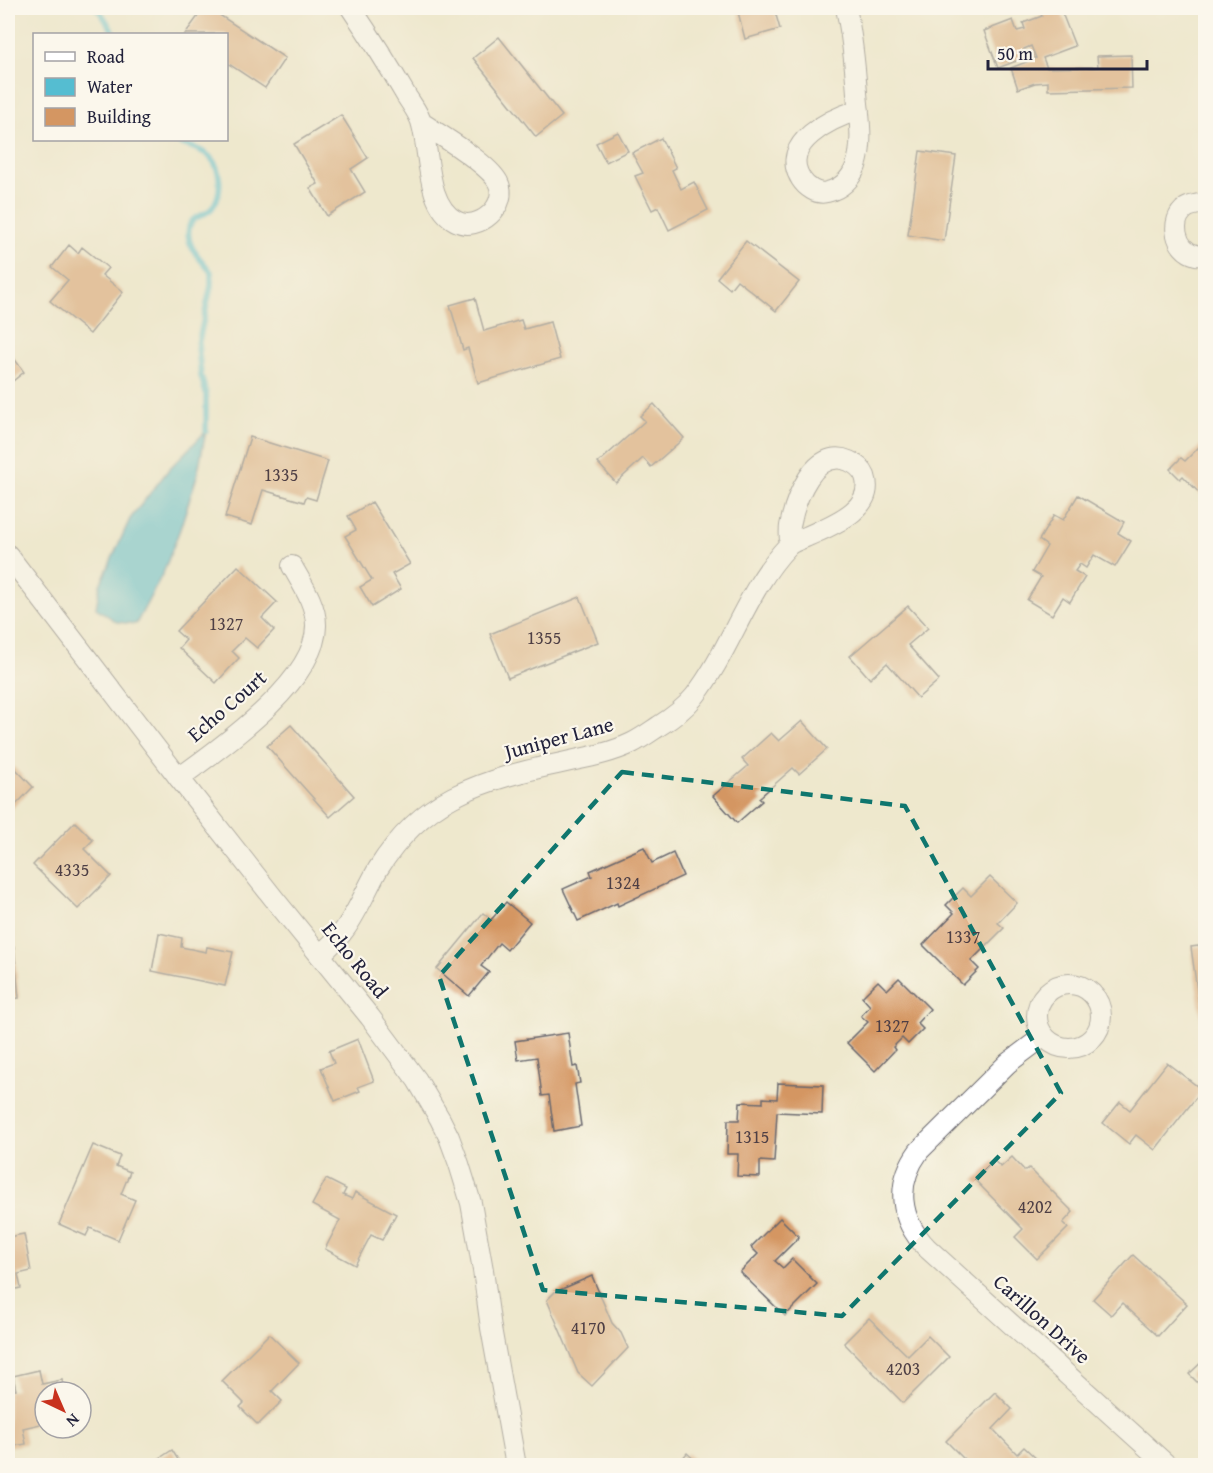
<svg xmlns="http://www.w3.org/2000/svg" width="1213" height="1473" font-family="'Gentium Book Plus',serif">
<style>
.water{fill:#55bdd1;stroke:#3c7086;stroke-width:1.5}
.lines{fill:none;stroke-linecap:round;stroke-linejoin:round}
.stream{stroke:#55bdd1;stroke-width:6}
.building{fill:#d49662}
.minor-casing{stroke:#69676e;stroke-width:22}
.minor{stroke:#fff;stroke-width:20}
.marked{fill:none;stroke:#0f766e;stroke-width:4.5;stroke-dasharray:12 8;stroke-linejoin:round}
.labels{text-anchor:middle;stroke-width:4.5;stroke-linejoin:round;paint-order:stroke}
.number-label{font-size:18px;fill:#4e3f45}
.street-label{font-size:21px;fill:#22223b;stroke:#fbf7ec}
</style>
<rect width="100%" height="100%" fill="#fbf7ec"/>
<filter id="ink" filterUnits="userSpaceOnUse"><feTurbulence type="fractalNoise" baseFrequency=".0167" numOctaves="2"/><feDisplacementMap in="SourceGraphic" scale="12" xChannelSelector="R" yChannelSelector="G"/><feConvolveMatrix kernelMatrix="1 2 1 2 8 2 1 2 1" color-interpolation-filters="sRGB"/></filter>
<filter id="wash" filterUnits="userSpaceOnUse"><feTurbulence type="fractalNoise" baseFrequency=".008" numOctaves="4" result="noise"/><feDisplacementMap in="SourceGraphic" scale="24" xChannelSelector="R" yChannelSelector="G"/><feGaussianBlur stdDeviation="1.35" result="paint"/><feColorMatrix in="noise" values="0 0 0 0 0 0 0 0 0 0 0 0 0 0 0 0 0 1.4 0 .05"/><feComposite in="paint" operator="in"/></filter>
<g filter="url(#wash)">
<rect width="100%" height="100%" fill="#eee8cd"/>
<path class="water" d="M206,431L197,476L180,529L164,571L136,624L117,622L96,608L100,585L130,519L169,469Z"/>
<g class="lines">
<g class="stream">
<path d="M96,8L101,13L115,34"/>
<path d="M175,140L179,143C188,146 201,149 209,156C222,168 223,194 212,208C205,217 191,215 189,228C185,246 201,259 211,272V286L198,345L201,376L206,393V431"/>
</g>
</g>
<g id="blocks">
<g class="building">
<path d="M204,8H209L285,58L265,88L226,62V34H185Z"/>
<path d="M737,8H774L780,29L745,39Z"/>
<path d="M1039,8H1060L1075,46L1043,58L1047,68L1098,67L1097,56L1131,55L1132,88L1048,90V82L1035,83L1018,89L1011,68L1036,58L1031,46L1024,49L1027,57L998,68L984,31L1013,20L1017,31L1025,29L1023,23L1042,16Z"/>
<path d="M499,37L562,116L536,137L473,58Z"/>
<path d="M341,115L368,158L351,169L365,192L327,216L310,188L318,184L294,144Z"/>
<path d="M618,132L628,151L606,162L596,143Z"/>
<path d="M661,138L676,168L672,170L681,189L694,182L708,210L669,230L658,207L652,210L635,176L643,173L632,153Z"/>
<path d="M920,151L956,156L944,241L908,235Z"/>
<path d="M746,241L799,282L776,311L737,280L730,289L717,278Z"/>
<path d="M69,245L78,253L82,247L108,268L102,275L123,292L90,334L50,301L68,280L52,267Z"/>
<path d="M475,298L484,331L521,320L524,329L550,322L560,359L478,383L468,348L463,350L450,305Z"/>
<path d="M8,350L24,372L8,385Z"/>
<path d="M654,404L684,438L651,467L643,458L616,483L598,463L645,421L640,416Z"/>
<path d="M250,437L328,461L316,500L306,497L304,502L263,490L252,525L225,517Z"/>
<path d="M1204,442L1206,444V494L1203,497L1183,476L1180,479L1170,469L1181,458L1185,461Z"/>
<path d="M1078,495L1124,522L1118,533L1131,541L1115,567L1094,555L1086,568L1080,564L1075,571L1085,577L1070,602L1063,597L1052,615L1027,600L1041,577L1032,572L1047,546L1039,540L1054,515L1063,520Z"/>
<path d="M372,502L410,564L392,574L401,589L372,607L360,587L372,580L345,536L356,530L348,516Z"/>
<path d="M238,566L277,602L262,618L274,630L257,648L245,638L232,651L239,658L216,683L179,648L186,640L176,631Z"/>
<path d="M580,597L598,642L508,678L490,634Z"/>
<path d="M908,606L928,628L908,645L939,680L918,698L887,663L870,679L850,656Z"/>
<path d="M802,721L827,749L799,774L793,768L759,798L762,801L737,823L713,796L748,766L742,759L771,733L779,741Z"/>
<path d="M291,725L354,796L330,817L267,746Z"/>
<path d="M13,766L33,787L8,813V772Z"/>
<path d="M75,822L93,840L84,849L111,876L78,909L33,865Z"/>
<path d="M644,847L652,863L673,853L683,876L618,906L617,903L578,921L563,889L592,876L590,871Z"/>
<path d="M990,877L1017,903L998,923L1004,928L971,961L979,969L963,985L923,945L954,913L946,905L963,888L971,896Z"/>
<path d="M506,902L530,922L507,950L499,943L481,966L489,972L469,996L437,969L483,913L491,920Z"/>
<path d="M159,933L182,938L181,947L206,952L207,947L233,952L225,986L152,971Z"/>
<path d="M1206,945V1032L1203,1033L1191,947Z"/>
<path d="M8,947H14L19,998L8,999Z"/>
<path d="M899,978L930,1009L917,1023L923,1029L908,1044L902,1038L893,1047L895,1050L875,1071L847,1043L868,1022L861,1016L870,1006L862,997L878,981L887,990Z"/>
<path d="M568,1033L573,1067L577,1066L580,1083L575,1084L581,1126L554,1131L549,1095L542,1096L537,1057L518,1060L515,1041Z"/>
<path d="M358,1039L374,1081L358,1087L360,1091L335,1101L321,1068L334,1063L329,1051Z"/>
<path d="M1167,1063L1202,1090L1155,1150L1136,1135L1129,1144L1103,1123L1120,1102L1130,1110Z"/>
<path d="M778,1083L823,1085L822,1114L777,1112L774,1162L760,1161V1177L737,1176L738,1154H727L728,1120H739L740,1102L763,1103V1098L777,1099Z"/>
<path d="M93,1145L120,1156L116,1166L130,1172L121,1194L135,1200L118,1240L90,1228L86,1236L59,1224Z"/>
<path d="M1012,1157L1025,1171L1029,1168L1073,1212L1063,1223L1068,1228L1037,1259L1015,1237L1023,1229L975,1180L994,1161L1001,1167Z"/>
<path d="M326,1179L346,1189L343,1195L352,1199L355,1192L396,1214L382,1240L371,1235L355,1265L325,1249L340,1220L312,1205Z"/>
<path d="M780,1218L799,1237L775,1261L783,1268L792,1259L817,1284L785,1316L740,1272L758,1254L751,1247Z"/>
<path d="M24,1234L31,1271L18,1274L21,1288L8,1291V1237Z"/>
<path d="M1133,1255L1187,1304L1158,1336L1122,1303L1111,1315L1093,1299Z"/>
<path d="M592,1276L612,1323L621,1333L628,1348L592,1386L578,1373L547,1300L555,1292Z"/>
<path d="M869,1318L908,1356L928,1336L949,1357L903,1403L844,1343Z"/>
<path d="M269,1334L299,1363L272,1391L282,1401L258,1425L240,1407L244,1403L222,1381Z"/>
<path d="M1206,1358V1391L1189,1374Z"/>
<path d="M39,1370L42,1384L62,1380L65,1392H45V1423L23,1428L26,1444L8,1447V1391L16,1390L13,1376Z"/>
<path d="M995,1392L1012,1409L993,1429L1017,1454L1024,1447L1040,1462L1036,1466H971L946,1441Z"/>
<path d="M172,1450L182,1466H148Z"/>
<path d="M687,1453L701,1466H676Z"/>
</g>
</g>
</g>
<g filter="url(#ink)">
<use href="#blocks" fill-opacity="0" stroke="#69676e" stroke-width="1.5"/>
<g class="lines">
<g class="minor-casing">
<g id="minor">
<path d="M351,8C370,36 389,66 407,97C412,105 420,115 422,125C430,154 426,205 456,221C478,233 510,205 498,182C488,163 440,135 422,123"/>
<path d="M846,8C852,36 855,65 857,93C859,117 864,143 856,166C851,179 841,189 827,192C817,195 806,187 801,179C778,143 832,118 859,110"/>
<path d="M1206,203C1200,204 1191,205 1186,208C1169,220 1175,250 1196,255C1199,256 1202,255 1206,256"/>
<path d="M8,555L179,778L275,900L370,1017L417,1080L440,1119L449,1137L459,1164L471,1203L483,1270L491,1328L516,1466"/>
<path d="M179,778C220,748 317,681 316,625C316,604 302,584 292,566"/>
<path d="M320,955C329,947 338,939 345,929C358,911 367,888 378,869C397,839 422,813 453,797C488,779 528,770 566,762C589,757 611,753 632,743C642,738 650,732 659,726C672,718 684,709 694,697C731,650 746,590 788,546C793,541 802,539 808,536C832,525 876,509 865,476C862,469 856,464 849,461C814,446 795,500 790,526C789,531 790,538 790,544"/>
<circle cx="1069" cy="1016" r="32"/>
<path d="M1044,1036L1008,1063L919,1151C895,1184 899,1219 927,1248L1168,1466"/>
</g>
</g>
<use href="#minor" class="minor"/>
</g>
</g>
<path d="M0 0H1213V1473H0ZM622,772L905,806L1061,1093L842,1316L543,1290L439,976Z" fill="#eee8cd" fill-opacity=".55" fill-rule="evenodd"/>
<path class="marked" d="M622,772L905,806L1061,1093L842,1316L543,1290L439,976Z"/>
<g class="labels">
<g class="number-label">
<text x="281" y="481">1335</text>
<text x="226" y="630">1327</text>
<text x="544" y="644">1355</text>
<text x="72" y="876">4335</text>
<text x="623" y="889">1324</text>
<text x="963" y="943">1337</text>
<text x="892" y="1032">1327</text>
<text x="752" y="1143">1315</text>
<text x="1035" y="1213">4202</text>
<text x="588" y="1334">4170</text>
<text x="903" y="1375">4203</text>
</g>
<g class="street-label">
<text transform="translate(227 706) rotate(-41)" y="7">Echo Court</text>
<text transform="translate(559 738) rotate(-15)" y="7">Juniper Lane</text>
<text transform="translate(355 960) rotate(51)" y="7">Echo Road</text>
<text transform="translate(1042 1319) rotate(42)" y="7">Carillon Drive</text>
</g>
</g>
<rect width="1213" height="1473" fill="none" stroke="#fbf7ec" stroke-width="30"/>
<rect x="33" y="33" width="195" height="108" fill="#fbf7ec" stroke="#a4a2a5" stroke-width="1.5"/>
<rect x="45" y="52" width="30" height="9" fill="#ffffff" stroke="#a4a2a5" stroke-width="1.5"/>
<text x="87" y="63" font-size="18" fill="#22223b">Road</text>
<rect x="45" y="78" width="30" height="18" fill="#55bdd1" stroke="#a4a2a5" stroke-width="1.5"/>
<text x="87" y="93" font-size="18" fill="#22223b">Water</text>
<rect x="45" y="108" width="30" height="18" fill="#d49662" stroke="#a4a2a5" stroke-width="1.5"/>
<text x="87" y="123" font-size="18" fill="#22223b">Building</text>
<g transform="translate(63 1410) rotate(136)"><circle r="28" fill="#fbf7ec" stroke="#a4a2a5" stroke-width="1.5"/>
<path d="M0-4.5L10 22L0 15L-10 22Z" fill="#c8321e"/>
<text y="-9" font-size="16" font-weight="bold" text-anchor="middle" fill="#22223b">N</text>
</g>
<path d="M988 60v9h159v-9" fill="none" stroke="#22223b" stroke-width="3"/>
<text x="997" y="60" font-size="18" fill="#22223b" stroke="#fbf7ec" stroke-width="4.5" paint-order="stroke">50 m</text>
</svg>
